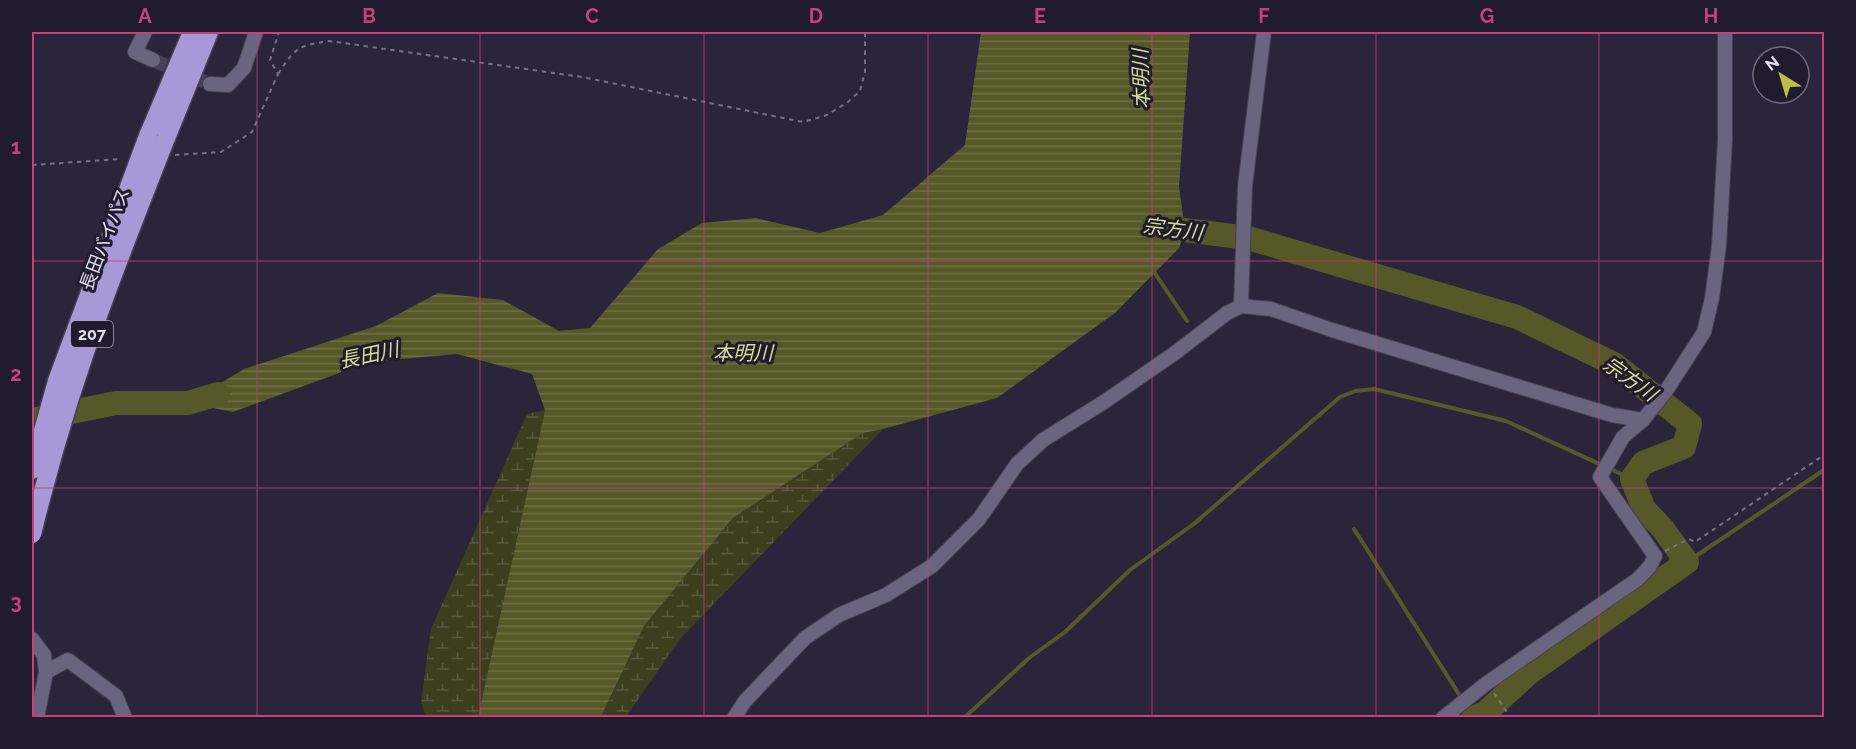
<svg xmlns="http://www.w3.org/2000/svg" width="1856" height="749" font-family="Raleway,'Noto Sans JP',sans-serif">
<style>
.wetland{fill:url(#wetland-marsh)}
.water{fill:url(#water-rules)}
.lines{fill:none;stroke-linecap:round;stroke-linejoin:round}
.stream{stroke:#575827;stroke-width:4}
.river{stroke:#575827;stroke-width:24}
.minor-tunnel{stroke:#464155;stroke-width:14;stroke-dasharray:14 7;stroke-linecap:butt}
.minor-casing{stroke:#454052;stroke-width:16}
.highway-casing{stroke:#454052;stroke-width:21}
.path{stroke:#757183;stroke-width:2;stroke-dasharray:4.5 4.5;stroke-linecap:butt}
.minor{stroke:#6a657e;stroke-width:14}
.highway{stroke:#a798d8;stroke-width:18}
.highway-bridge-casing{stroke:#454052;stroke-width:21;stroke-linecap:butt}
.highway-bridge{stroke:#a798d8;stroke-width:18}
.grid{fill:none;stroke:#c94078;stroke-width:1.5;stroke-opacity:0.55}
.labels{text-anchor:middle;stroke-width:6;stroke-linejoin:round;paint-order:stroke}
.shield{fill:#211b30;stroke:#a9a5b5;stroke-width:1.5}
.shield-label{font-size:16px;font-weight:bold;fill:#e3e0ee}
.street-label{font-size:18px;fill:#e3e0ee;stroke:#211b30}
.water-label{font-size:20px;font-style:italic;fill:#d9dd8f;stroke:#211b30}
.neatline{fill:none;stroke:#c94078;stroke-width:2}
.grid-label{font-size:20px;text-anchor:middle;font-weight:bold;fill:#c94078}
</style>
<defs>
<pattern id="wetland-marsh" width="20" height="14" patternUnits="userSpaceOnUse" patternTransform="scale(1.5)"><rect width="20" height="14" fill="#3c3e1e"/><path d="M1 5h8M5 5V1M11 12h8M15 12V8" fill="none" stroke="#585a3f"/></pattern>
<pattern id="water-rules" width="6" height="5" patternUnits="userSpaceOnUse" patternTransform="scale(1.5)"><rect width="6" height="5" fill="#575827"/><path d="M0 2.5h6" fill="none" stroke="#6f7047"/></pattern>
</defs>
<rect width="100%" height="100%" fill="#2a253a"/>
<g class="wetland">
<path d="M545,410L478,717H426L421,702L431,629L527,414Z"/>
<path d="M883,429L680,639L626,717L601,718L644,626L733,518L863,433Z"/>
</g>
<path class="water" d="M981,32H1190L1179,187L1185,230L1179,248L1115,313L997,398L883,429L863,433L733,518L644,626L601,717H478L545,410L532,374L457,354L369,362L233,412L188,403L244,369L376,326L438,293L503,300L559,331L590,328L658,249L702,223L756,218L820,233L883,215L965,145Z"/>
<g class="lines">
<g class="stream">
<path d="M1152,269L1187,321"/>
<path d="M1354,529L1462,699"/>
<path d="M1687,562L1824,470"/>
<path d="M1466,705L1474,717"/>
<path d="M1485,713L1488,718"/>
<path d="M964,718L1029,658L1065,632L1130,570L1195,523L1340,397L1355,391L1374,389L1506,421L1632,479"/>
</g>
<g class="river">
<path d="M1153,226L1248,238L1517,317L1614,364L1690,424L1684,447L1643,463L1632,479L1644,509L1663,529L1687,562L1529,673L1485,713L1473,718"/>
<path d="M32,420L116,403H188L218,394"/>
</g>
<path class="minor-tunnel" d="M153,60L210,84"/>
<g class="minor-casing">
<g id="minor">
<path d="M145,32L135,52L153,60"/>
<path d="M210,84L228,85L244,68L256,32"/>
<path d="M1241,306L1245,186L1264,32"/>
<path d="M32,639L44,655L46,672L37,718"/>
<path d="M46,672L68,660L116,696L125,718"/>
<path d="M734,718L745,701L805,638L839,615L886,595L932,566L979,519L1017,464L1043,440L1104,402L1175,353L1227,313L1241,306L1271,309L1332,330L1612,415L1643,420"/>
<path d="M1443,718L1487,683L1638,579L1650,566L1655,556L1600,477L1623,437L1643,420L1666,391L1704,332L1712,298L1719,246L1725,140V32"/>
</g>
</g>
<g class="highway-casing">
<g id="highway">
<path d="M148,136L192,32"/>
<path d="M166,138L209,32"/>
</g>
</g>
<g class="path">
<path d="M278,74C296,47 297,46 329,41L582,77L803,122L827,115L848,102L860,91L865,72V32"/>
<path d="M175,155L221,152L252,132L278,74L270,60L279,32"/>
<path d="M32,165L121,159"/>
<path d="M1665,551L1689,539L1695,542L1824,455"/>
<path d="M1494,693L1511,718"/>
</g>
<use href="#minor" class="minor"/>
<use href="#highway" class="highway"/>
<g class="highway-bridge-casing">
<g id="highway-bridge">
<path d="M32,470L57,381L148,136"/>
<path d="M32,534C52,452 77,370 107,291C126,240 146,189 166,138"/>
</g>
</g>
<use href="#highway-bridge" class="highway-bridge"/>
</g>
<path class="grid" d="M257,32V718M480,32V718M704,32V718M928,32V718M1152,32V718M1376,32V718M1599,32V718M32,261H1824M32,488H1824"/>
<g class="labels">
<rect class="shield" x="71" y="321" width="42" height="26" rx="4.5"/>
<g class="shield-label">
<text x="92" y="340">207</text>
</g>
<g class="street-label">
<text transform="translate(105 239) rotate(-69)" y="6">長田バイパス</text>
</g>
<g class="water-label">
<text transform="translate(1141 79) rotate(-92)" y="7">本明川</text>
<text transform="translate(1173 229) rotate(7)" y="7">宗方川</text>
<text x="743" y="360">本明川</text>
<text transform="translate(369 355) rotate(-12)" y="7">長田川</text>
<text transform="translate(1630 379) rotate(35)" y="7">宗方川</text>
</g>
</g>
<rect width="1856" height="749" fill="none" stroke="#211b30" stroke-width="66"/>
<g transform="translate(1781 75) rotate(323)"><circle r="28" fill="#211b30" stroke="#6f6a7c" stroke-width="1.5"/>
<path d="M0-4.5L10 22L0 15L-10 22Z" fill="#bcbf44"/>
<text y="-9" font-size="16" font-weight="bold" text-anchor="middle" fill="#e3e0ee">N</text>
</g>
<rect x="33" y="33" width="1790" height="683" class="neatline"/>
<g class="grid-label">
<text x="145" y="23">A</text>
<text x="369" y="23">B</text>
<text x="592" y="23">C</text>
<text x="816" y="23">D</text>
<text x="1040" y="23">E</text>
<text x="1264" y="23">F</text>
<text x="1487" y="23">G</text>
<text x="1711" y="23">H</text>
<text x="16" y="154">1</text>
<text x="16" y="381">2</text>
<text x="16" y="609">3</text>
</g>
</svg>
